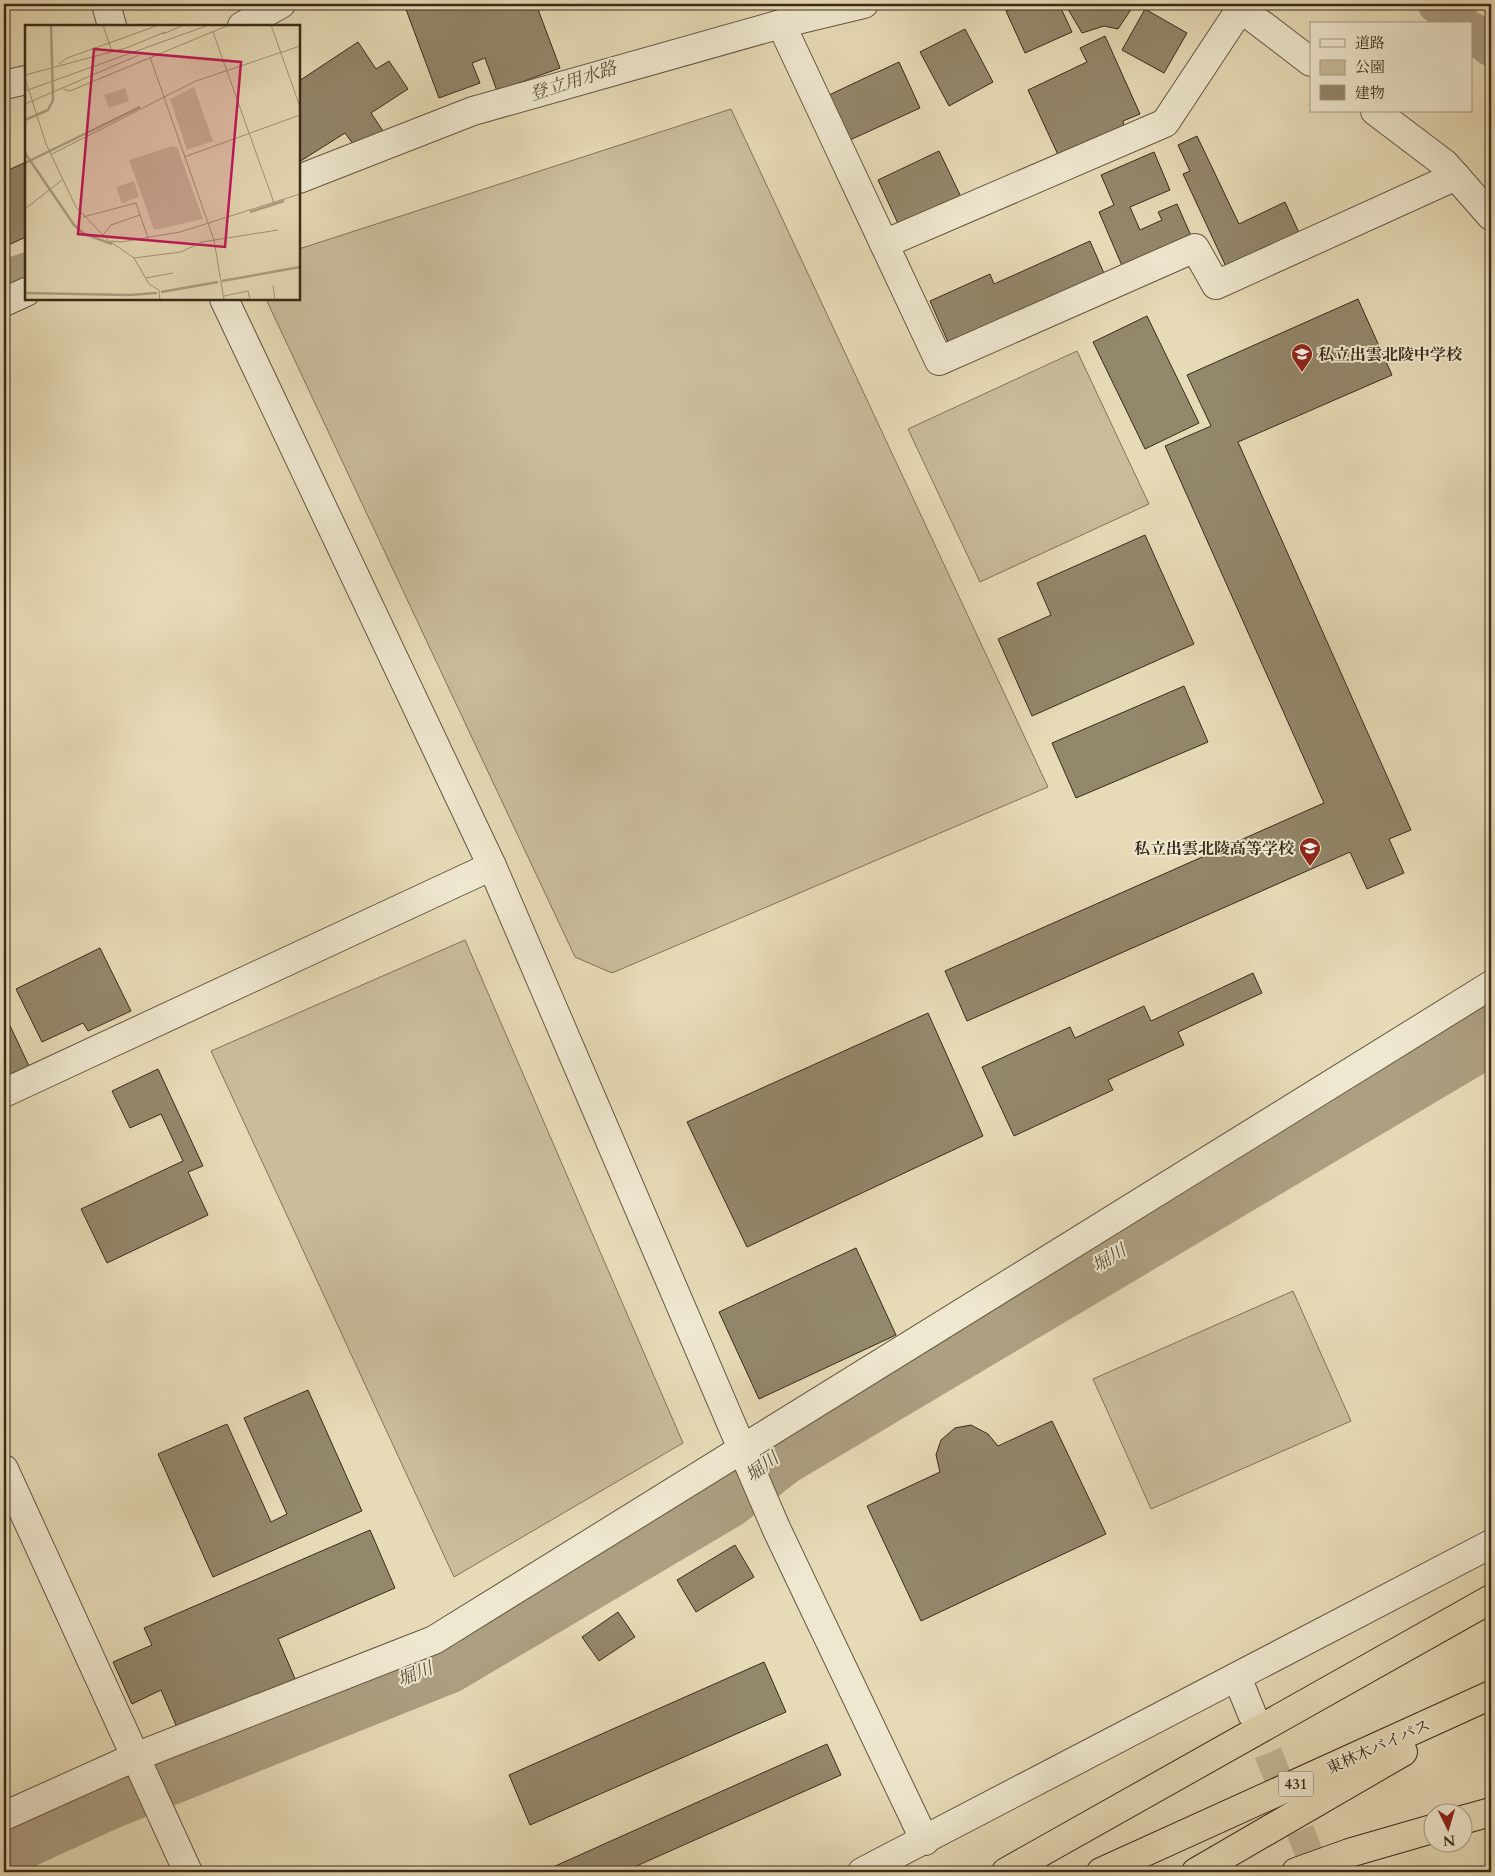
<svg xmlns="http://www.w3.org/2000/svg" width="1495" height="1876" font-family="Cardo,'Noto Serif JP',serif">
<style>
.green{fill:#c9bd9c;stroke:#81745b}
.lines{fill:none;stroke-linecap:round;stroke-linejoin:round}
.canal{stroke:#ac9f82;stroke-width:39}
.river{stroke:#ac9f82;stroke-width:66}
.building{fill:#93876c;stroke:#392b1a}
.minor-tunnel{stroke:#c4b898;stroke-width:28;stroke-dasharray:28 14;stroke-linecap:butt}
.minor-casing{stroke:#645741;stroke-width:30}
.highway-casing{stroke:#392b1a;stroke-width:30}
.minor{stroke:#efe8d0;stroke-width:28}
.highway{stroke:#e7dbb7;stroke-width:28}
.labels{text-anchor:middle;stroke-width:4;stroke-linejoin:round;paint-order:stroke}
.shield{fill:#efe8d0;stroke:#706451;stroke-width:1}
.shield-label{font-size:15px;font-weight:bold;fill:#392b1a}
.poi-label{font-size:16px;font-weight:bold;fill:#392b1a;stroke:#efe8d0;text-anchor:start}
.street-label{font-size:16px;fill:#392b1a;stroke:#efe8d0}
.water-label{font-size:18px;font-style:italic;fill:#5c4e39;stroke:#efe8d0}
.inset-river{fill:none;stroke:#ac9f82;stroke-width:2.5}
.inset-road{fill:none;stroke:#a19578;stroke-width:1}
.view{fill:#c2185b;fill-opacity:0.15;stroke:#c2185b;stroke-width:2.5}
.inset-edge{fill:none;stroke:#392b1a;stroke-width:2.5}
</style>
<rect width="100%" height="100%" fill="#e7dbb7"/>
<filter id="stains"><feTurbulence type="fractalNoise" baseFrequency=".004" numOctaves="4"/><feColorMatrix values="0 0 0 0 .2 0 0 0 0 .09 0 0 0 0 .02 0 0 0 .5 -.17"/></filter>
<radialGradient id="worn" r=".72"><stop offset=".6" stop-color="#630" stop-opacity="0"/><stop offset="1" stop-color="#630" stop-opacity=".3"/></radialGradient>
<g class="green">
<path d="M731,109L1048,787L612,973L575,957L266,299H299V249Z"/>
<path d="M1077,351L1149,504L980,582L908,429Z"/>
<path d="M465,940L683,1443L454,1577L211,1051Z"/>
<path d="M1293,1291L1351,1421L1151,1509L1093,1379Z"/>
</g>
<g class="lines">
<g class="canal">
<path d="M1437,4L1462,24"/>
<path d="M1471,31L1491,47"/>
<path d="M4,280L26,272"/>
</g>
<path class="river" d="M4,1844L109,1796L446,1661L725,1496L780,1453L1491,1031"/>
</g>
<g class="building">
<path d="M404,4H536L560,68L497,91L485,58L472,63L480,83L439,98Z"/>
<path d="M1021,4H1059L1072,32L1025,53L1006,11Z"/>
<path d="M1065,4H1123L1132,8L1118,29L1104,26L1082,33Z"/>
<path d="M1145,9L1187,33L1164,73L1122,50Z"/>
<path d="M965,29L993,82L949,106L920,52Z"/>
<path d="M1105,36L1140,114L1123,121L1124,129L1060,159L1028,90L1087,62L1080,48Z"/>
<path d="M358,42L376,69L389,61L408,89L371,113L383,131L356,148L345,133L299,162V81Z"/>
<path d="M899,62L920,108L850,140L829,95Z"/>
<path d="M1197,136L1239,224L1285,202L1301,237L1228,271L1183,174L1190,171L1178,145Z"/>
<path d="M939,151L962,199L900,228L878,180Z"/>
<path d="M1154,152L1170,190L1130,207L1140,230L1162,220L1158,212L1177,204L1192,238L1123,268L1099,212L1114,205L1101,175Z"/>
<path d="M26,162V237L4,247V172Z"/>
<path d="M1090,241L1106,278L1025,315L1022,309L948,342L930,301L990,274L994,284Z"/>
<path d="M1358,299L1392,375L1238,442L1411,830L1389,839L1404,873L1367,889L1350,852L967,1021L945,971L1324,803L1165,446L1211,426L1187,375Z"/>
<path d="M1147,316L1199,423L1145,449L1093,342Z"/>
<path d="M1145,535L1194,644L1032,716L998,639L1051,615L1037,583Z"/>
<path d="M1184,686L1208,742L1076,798L1052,743Z"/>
<path d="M100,948L131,1011L88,1031L83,1023L42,1042L16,989Z"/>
<path d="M1253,973L1262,993L1178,1032L1184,1045L1108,1080L1113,1090L1014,1136L982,1067L1070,1027L1075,1038L1144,1006L1151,1021Z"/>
<path d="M4,1013L30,1068L4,1080Z"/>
<path d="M928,1013L983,1136L747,1247L687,1122Z"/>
<path d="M158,1069L203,1166L188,1172L208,1215L107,1263L81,1209L183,1161L161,1114L130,1128L112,1091Z"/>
<path d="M856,1248L896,1335L759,1399L719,1312Z"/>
<path d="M308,1390L362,1511L213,1577L158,1454L227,1424L271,1522L287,1514L244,1418Z"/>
<path d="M1052,1421L1106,1534L921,1621L867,1506L940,1472L936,1455L941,1440L955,1428L971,1425L988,1434L998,1446Z"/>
<path d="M370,1530L395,1588L278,1639L296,1681L179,1732L161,1690L132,1704L113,1662L152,1645L144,1628Z"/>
<path d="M735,1545L754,1577L696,1612L677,1580Z"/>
<path d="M618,1612L635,1637L599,1661L582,1637Z"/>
<path d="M764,1662L786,1712L530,1825L509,1775Z"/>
<path d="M827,1744L841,1775L623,1872H555L553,1867Z"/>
</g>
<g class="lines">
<path class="minor-tunnel" d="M1252,1714L1317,1872"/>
<g class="minor-casing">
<g id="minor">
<path d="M106,4L112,26"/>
<path d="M1235,4L1311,62"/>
<path d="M781,24L939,361L1195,248L1216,285L1456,176"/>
<path d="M242,26L281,4"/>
<path d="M4,85L26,80"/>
<path d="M1375,111L1445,164L1491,216"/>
<path d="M299,179L473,111L781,24L864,4"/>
<path d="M884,244L1165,123L1241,8"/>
<path d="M224,299L492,866L776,1528L925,1841"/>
<path d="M4,302L26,292"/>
<path d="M4,1093L492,866"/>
<path d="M4,1469L188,1872"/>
<path d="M1237,1677L1252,1714"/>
<path d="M4,1816L135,1757L434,1640L1491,985"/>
<path d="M862,1872L1491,1544"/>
</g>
</g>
<g class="highway-casing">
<g id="highway">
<path d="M1462,1820L1491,1812"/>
<path d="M1006,1872L1491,1599"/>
<path d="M1101,1872L1491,1695"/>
<path d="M1196,1872L1403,1752"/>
<path d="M1296,1872L1349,1853L1432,1829"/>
</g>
</g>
<use href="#minor" class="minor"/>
<use href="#highway" class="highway"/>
</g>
<defs>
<g id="school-pin" transform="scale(1.125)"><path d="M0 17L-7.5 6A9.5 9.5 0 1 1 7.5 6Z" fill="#8f2418" stroke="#efe8d0"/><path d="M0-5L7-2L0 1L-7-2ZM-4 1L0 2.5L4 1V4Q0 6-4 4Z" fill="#fff"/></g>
</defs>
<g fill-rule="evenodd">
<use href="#school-pin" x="1302" y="354"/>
<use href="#school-pin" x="1310" y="848"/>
</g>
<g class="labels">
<rect class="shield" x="1278.5" y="1771.5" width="35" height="25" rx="4"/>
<g class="shield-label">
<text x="1296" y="1789">431</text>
</g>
<g class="poi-label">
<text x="1318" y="360">私立出雲北陵中学校</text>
<text x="1294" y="854" text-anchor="end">私立出雲北陵高等学校</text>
</g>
<g class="street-label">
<text transform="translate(1378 1746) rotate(-24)" y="6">東林木バイパス</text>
</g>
<g class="water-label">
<text transform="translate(573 81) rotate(-18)" y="6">登立用水路</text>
<text transform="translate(1109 1258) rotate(-31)" y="6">堀川</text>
<text transform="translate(762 1467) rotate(-37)" y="6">堀川</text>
<text transform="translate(415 1674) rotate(-22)" y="6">堀川</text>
</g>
</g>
<g transform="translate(25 25)">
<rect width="275" height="275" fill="#e7dbb7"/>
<path d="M169,62L188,116L162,125L145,74ZM100,63L104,76L84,83L79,70ZM148,121L152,122L178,194L129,205L104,135ZM109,156L114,172L97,178L91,162Z" fill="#c9bd9c"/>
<path class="inset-river" d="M0,95L23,85L28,75L26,0M0,128L49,200L59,209L87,219M0,138L115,82M225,187L259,176M197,256L275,242M136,267L193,257M0,268L104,270L132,268"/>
<path class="inset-road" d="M78,0L86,24M246,0L275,82M188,7L249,178M138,9L159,0M125,32L189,215L199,275M34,39L42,33L134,0M0,50L101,23L140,7M0,53L21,119L51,182L83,215L109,233L124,259L134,265L135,275M38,64L45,66L204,0M0,66L184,0M0,79L114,30M27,129L171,56L275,21M159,132L275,90M0,184L37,155M58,192L111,178L123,213M78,210L86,200L115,190M86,216L96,217L155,207L275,169M109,233L156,227L177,217L253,205M121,253L148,248M248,260L250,275M199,271L223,266L225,275"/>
<path class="view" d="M69,24L216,37L200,222L53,209Z"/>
<rect width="275" height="275" class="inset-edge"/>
</g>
<rect width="1495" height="1876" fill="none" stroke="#e7dbb7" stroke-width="20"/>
<rect x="5" y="5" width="1485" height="1866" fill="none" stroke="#392b1a" stroke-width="2.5"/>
<rect x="10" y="10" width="1475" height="1856" fill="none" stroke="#392b1a"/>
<rect x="1310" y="22" width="162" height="90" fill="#efe8d0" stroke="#a69c87"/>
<rect x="1320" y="39" width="25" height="8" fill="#efe8d0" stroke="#a69c87"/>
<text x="1355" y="48" font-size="15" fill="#392b1a">道路</text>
<rect x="1320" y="60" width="25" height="15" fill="#c9bd9c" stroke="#a69c87"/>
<text x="1355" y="72" font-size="15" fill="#392b1a">公園</text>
<rect x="1320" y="85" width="25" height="15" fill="#93876c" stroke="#a69c87"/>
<text x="1355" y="98" font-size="15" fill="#392b1a">建物</text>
<g transform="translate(1448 1828) rotate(175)"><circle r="24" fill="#efe8d0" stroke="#a69c87"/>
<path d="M0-4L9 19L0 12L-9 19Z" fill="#8f2418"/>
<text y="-8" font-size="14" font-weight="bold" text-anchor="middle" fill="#392b1a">N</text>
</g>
<rect width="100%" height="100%" filter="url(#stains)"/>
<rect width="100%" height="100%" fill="url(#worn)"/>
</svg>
